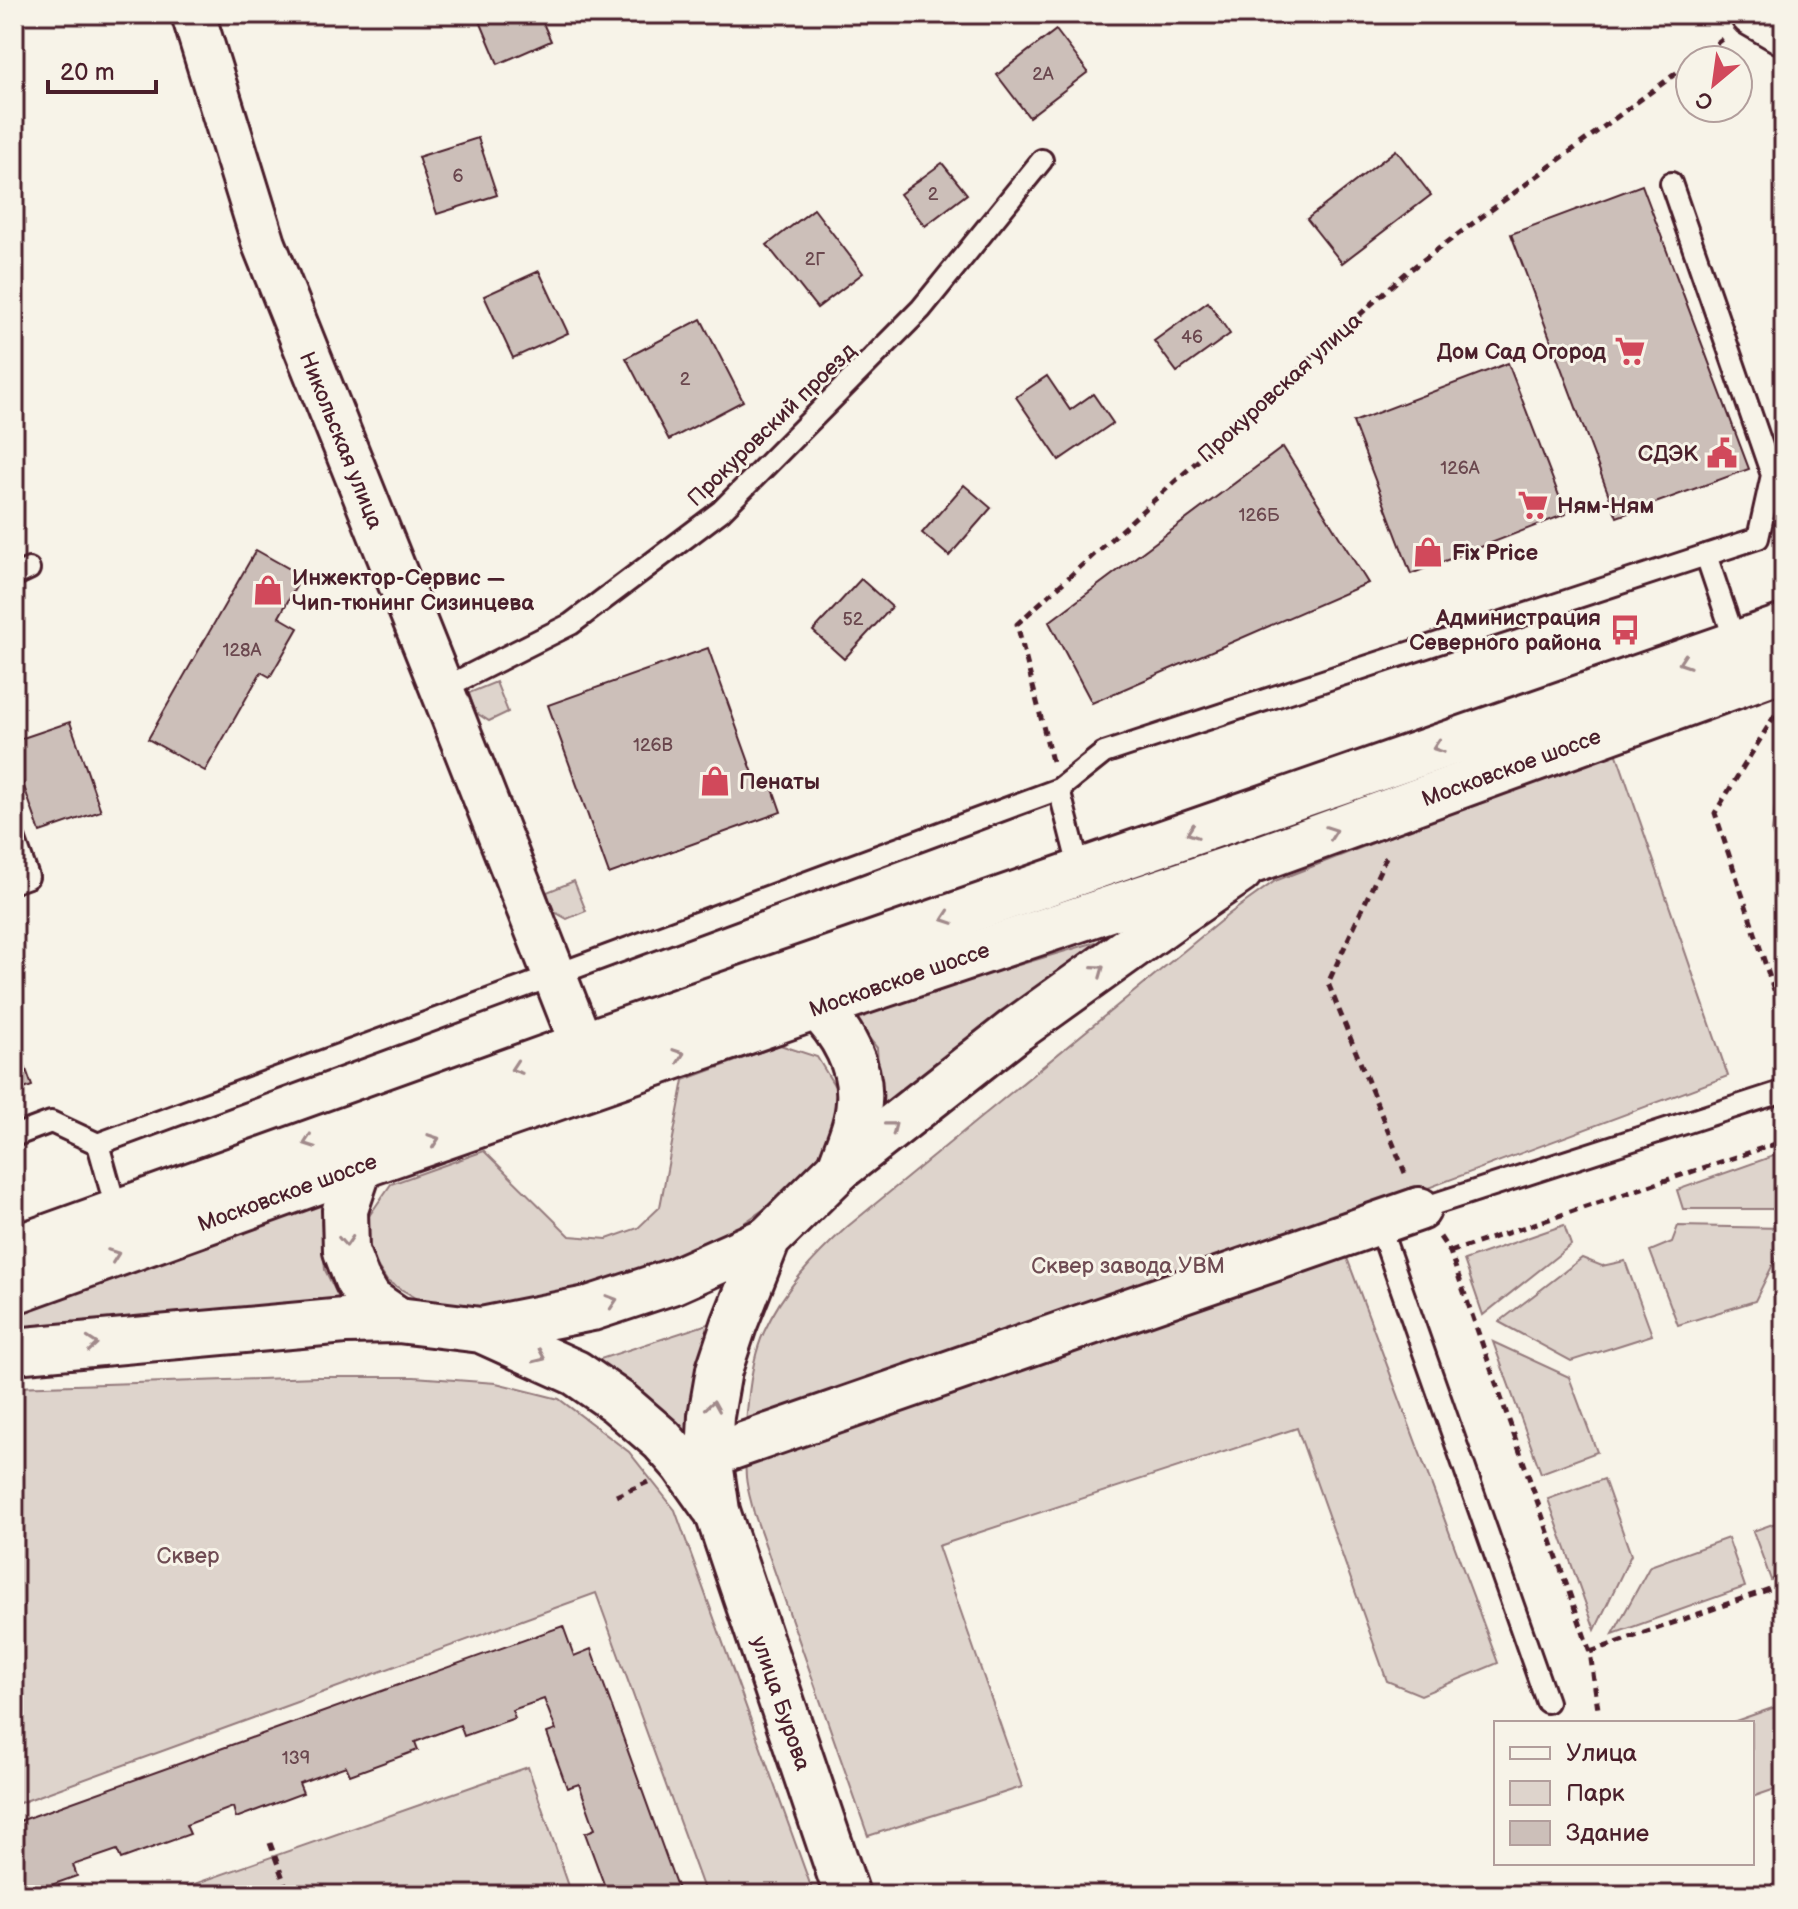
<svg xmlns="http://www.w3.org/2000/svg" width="1798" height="1909" font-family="'Balsamiq Sans',sans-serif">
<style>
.green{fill:#ded4cc;stroke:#947a7c;stroke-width:2}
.building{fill:#ccbfb9;stroke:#4a1f2b;stroke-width:2}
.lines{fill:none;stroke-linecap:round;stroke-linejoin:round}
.lane-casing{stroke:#4a1f2b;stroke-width:26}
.street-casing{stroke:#4a1f2b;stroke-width:48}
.secondary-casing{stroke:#4a1f2b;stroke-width:50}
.primary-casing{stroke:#4a1f2b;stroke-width:50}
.path{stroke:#4a1f2b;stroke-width:5;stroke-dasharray:8 6;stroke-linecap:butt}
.lane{stroke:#f7f3e8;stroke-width:20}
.street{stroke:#f7f3e8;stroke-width:42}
.secondary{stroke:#f7f3e8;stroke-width:44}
.primary{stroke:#f7f3e8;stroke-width:44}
.oneway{stroke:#a0898a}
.labels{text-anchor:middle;stroke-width:6;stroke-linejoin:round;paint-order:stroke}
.number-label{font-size:18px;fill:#6a474e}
.poi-label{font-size:22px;font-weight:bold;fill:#4a1f2b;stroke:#f7f3e8;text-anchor:start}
.street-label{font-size:22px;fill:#4a1f2b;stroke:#f7f3e8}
.park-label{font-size:22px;fill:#6f4c53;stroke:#f7f3e8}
</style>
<rect width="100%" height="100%" fill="#f7f3e8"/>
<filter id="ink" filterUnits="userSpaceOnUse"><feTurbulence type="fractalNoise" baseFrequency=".0125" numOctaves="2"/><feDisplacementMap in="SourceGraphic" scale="16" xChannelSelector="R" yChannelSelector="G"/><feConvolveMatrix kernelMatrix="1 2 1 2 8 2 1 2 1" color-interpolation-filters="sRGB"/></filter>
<g filter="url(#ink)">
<g class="green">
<path d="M496,682L508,712L489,721L475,712L469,693Z"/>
<path d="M1615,749L1728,1076L1334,1223L1498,1663L1421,1695L1387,1681L1297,1428L938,1546L1022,1787L868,1836L754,1513C751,1501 747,1489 746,1477C743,1440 748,1365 764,1332C783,1290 814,1257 847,1227L1229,914L1275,881Z"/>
<path d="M1784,763V870L1772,832L1780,764Z"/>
<path d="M574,881L586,911L567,919L553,911L547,892Z"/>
<path d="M1096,942L870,1128L879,1083L877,1048L850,1015Z"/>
<path d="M780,1045L817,1057L837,1090L832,1137L805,1176L770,1205L728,1234L633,1273L540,1298L477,1310L418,1299L387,1281L369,1253V1216L391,1184L484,1151L570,1236L607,1239L638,1228L660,1207L684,1080Z"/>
<path d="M1776,1155L1784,1178V1209H1683L1677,1190Z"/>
<path d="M330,1194L321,1221L325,1270L342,1304L14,1333V1311Z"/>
<path d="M1564,1225L1571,1245L1483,1315L1464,1260Z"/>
<path d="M1678,1226L1784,1228V1242L1755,1301L1678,1325L1650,1251L1672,1242Z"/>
<path d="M1582,1258L1602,1266L1625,1261L1652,1335L1571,1361L1499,1322Z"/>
<path d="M714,1322L686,1434L594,1361Z"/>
<path d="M1493,1342L1569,1377L1597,1452L1541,1473Z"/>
<path d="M317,1377H414L496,1383L559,1399L629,1452L675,1510L814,1895H706L596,1593L14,1805V1387Z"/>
<path d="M1604,1479L1631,1555L1595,1630L1548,1499Z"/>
<path d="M1784,1520V1575L1771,1580L1753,1531Z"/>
<path d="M1728,1538L1745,1587L1613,1634L1650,1566Z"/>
<path d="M1784,1704V1786L1752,1797V1723H1730Z"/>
<path d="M528,1767L572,1895H163Z"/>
</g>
<g class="building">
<path d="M477,14H539L551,41L498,64Z"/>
<path d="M1056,30L1088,72L1029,117L997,75Z"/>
<path d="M478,138L497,195L437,214L418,157Z"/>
<path d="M1396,150L1431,195L1342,263L1307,219Z"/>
<path d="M942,163L967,194L925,226L900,194Z"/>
<path d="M1642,185L1749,469L1617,517L1511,234Z"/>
<path d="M814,209L863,273L817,308L767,245Z"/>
<path d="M539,271L568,333L513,358L484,296Z"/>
<path d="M1208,302L1230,334L1177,372L1154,341Z"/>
<path d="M701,319L743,401L669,440L626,358Z"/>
<path d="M1508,363L1566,514L1411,574L1353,422Z"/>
<path d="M1047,376L1070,410L1093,394L1113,423L1059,460L1016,397Z"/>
<path d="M1283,447L1368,583L1092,703L1049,622Z"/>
<path d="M964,485L991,508L949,556L922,533Z"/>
<path d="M256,550L302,576L279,617L298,628L270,677L261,672L205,771L148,739Z"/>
<path d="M861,579L892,607L844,659L813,631Z"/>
<path d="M708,648L759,790L772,786L781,812L609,874L548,705Z"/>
<path d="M70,722L101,811L40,832L14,758V741Z"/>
<path d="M14,1036L32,1086L14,1093Z"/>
<path d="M563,1626L574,1656L591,1649L680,1895H608L585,1833L595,1829L579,1784L567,1788L547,1733L556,1730L544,1699L512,1710L515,1718L464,1736L460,1725L415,1742L418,1750L350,1775L346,1766L299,1783L303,1793L236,1818L233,1807L186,1825L190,1834L121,1859L117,1850L73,1865L77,1876L23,1895H14V1823Z"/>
</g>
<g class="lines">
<g class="lane-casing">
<g id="lane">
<path d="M1671,183L1772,475L1758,538L1706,555"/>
<path d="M14,576L29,569"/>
<path d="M442,689L571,624L721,511L921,309L1042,160"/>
<path d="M1059,789L1080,871"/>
<path d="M14,838L28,877L14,882"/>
<path d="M14,1136L51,1122L98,1144L1059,789L1104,753L1706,555L1737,647"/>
<path d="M98,1144L117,1212"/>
<path d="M1419,1209L1784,1091"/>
<path d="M1378,1222L1547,1702"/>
</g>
</g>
<g class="street-casing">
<g id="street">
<path d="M193,14L264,244L442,689L582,1045L594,1079"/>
<path d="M709,1456L1419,1209"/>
</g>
</g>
<g class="secondary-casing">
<g id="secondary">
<path d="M1753,14L1784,32"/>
<path d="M786,986C796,993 809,999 817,1007C842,1031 862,1067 859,1102C858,1125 847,1147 840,1168"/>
<path d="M373,1136L360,1166L345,1210L346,1251L357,1280L370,1301L398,1320"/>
<path d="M481,1330L592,1308L674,1281L768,1239"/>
<path d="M14,1351L345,1321L398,1320L481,1330L576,1373L618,1402L662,1440L684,1465L713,1506"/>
<path d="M847,1895L717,1511L709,1456L711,1416L719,1370L734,1325L768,1239L840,1168L1017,1029L1176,915L1240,871"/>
</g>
</g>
<g class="primary-casing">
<g id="primary">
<path d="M14,1249L582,1045L1784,627"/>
<path d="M14,1291L360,1166L817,1007L1258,859L1784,668"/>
</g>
</g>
<g class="path">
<path d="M1694,60L1722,39"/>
<path d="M1775,715L1715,813L1784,1020"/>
<path d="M1052,761L1017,624L1407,272L1690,63"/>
<path d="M1386,857L1328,983L1405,1173"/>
<path d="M1440,1237L1450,1252L1590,1652L1598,1709"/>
<path d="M1450,1252L1784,1141"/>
<path d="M616,1496L648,1482"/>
<path d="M1590,1652L1784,1584"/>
<path d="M270,1843L289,1895"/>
</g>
<use href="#lane" class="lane"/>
<use href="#street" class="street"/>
<use href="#secondary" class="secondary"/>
<use href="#primary" class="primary"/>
</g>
<defs><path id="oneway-chevron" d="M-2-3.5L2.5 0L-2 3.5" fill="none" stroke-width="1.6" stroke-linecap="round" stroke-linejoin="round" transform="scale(2)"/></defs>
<g class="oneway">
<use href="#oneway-chevron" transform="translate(1684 662) rotate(161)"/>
<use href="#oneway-chevron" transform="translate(1438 747) rotate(161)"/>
<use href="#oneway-chevron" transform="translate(1192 832) rotate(161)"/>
<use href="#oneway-chevron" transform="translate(1332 832) rotate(-20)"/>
<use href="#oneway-chevron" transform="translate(947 918) rotate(161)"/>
<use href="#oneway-chevron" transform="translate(1099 970) rotate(-36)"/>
<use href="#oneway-chevron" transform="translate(679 1055) rotate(-19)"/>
<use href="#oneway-chevron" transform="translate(516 1068) rotate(161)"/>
<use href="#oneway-chevron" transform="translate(892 1127) rotate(-38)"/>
<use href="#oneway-chevron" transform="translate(434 1140) rotate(-19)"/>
<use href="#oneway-chevron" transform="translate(309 1142) rotate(160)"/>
<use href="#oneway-chevron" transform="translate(346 1241) rotate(86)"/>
<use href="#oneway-chevron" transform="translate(114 1255) rotate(-20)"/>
<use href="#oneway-chevron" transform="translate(612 1301) rotate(-18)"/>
<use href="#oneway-chevron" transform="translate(92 1344) rotate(-5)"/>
<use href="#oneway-chevron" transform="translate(540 1357) rotate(24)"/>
<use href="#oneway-chevron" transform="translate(713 1406) rotate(-81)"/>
</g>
</g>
<defs>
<g id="supermarket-bare" transform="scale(2.4)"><path d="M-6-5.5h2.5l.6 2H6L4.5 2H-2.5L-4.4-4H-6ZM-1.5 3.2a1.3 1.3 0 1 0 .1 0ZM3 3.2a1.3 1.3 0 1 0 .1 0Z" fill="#d1495b" stroke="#f7f3e8" stroke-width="2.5" paint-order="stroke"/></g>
<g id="civic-bare" transform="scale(2.4)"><path d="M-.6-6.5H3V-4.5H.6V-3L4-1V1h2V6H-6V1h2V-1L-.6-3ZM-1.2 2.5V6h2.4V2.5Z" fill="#d1495b" stroke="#f7f3e8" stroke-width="2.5" paint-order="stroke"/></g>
<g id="shop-bare" transform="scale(2.4)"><path d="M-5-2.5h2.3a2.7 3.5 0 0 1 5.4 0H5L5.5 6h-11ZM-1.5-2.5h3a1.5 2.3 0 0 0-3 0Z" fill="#d1495b" stroke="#f7f3e8" stroke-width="2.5" paint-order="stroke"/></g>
<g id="bus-bare" transform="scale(2.4)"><path d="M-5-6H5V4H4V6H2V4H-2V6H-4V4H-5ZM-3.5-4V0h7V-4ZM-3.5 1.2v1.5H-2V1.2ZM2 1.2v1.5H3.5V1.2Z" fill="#d1495b" stroke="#f7f3e8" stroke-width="2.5" paint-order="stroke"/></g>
</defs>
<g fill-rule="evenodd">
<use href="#supermarket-bare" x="1630" y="351"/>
<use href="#civic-bare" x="1722" y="453"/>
<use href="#supermarket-bare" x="1533" y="505"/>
<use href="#shop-bare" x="1428" y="552"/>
<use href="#shop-bare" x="268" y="590"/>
<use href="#bus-bare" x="1625" y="630"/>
<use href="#shop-bare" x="715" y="781"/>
</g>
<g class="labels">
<g class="number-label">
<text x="1043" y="80">2А</text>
<text x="458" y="182">6</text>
<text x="933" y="200">2</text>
<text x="815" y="265">2Г</text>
<text x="1192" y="343">46</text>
<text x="685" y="385">2</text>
<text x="1460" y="474">126А</text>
<text x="1259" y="521">126Б</text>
<text x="853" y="625">52</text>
<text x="242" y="656">128А</text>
<text x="653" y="751">126В</text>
<text x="296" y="1764">139</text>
</g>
<g class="poi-label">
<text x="1606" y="359" text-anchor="end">Дом Сад Огород</text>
<text x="1698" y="461" text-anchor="end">СДЭК</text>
<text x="1557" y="513">Ням-Ням</text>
<text x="1452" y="560">Fix Price</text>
<text x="292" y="585">Инжектор-Сервис —<tspan x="292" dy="25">Чип-тюнинг Сизинцева</tspan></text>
<text x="1601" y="625" text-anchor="end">Администрация<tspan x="1601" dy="25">Северного района</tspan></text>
<text x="739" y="789">Пенаты</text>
</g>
<g class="street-label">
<text transform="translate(1279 387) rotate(-42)" y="8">Прокуровская улица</text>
<text transform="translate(771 424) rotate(-44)" y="8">Прокуровский проезд</text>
<text transform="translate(342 440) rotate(68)" y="8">Никольская улица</text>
<text transform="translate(1511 767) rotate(-20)" y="8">Московское шоссе</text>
<text transform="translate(899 979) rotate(-19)" y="8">Московское шоссе</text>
<text transform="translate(287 1192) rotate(-20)" y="8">Московское шоссе</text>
<text transform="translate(782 1703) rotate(71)" y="8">улица Бурова</text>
</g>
<g class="park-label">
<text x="1128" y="1273">Сквер завода УВМ</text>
<text x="188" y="1563">Сквер</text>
</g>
</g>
<rect width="1798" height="1909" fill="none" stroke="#f7f3e8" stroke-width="48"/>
<rect x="24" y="24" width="1750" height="1861" fill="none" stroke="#4a1f2b" stroke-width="3" filter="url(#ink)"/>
<rect x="1494" y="1721" width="260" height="144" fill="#f7f3e8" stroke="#b29e9c" stroke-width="2"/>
<rect x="1510" y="1747" width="40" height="12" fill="#f7f3e8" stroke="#b29e9c" stroke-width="2"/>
<text x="1566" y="1761" font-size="24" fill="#4a1f2b">Улица</text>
<rect x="1510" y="1781" width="40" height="24" fill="#ded4cc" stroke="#b29e9c" stroke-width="2"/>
<text x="1566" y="1801" font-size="24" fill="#4a1f2b">Парк</text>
<rect x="1510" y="1821" width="40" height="24" fill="#ccbfb9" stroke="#b29e9c" stroke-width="2"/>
<text x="1566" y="1841" font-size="24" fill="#4a1f2b">Здание</text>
<g transform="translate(1714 84) rotate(209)"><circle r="38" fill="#f7f3e8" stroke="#b29e9c" stroke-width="2"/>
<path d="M0-6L14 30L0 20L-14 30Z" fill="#d1495b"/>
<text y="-12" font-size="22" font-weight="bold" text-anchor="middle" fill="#4a1f2b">С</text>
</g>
<path d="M48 80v12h108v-12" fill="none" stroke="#4a1f2b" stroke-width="4"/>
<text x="60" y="80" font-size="24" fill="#4a1f2b" stroke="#f7f3e8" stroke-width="6" paint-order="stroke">20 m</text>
</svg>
